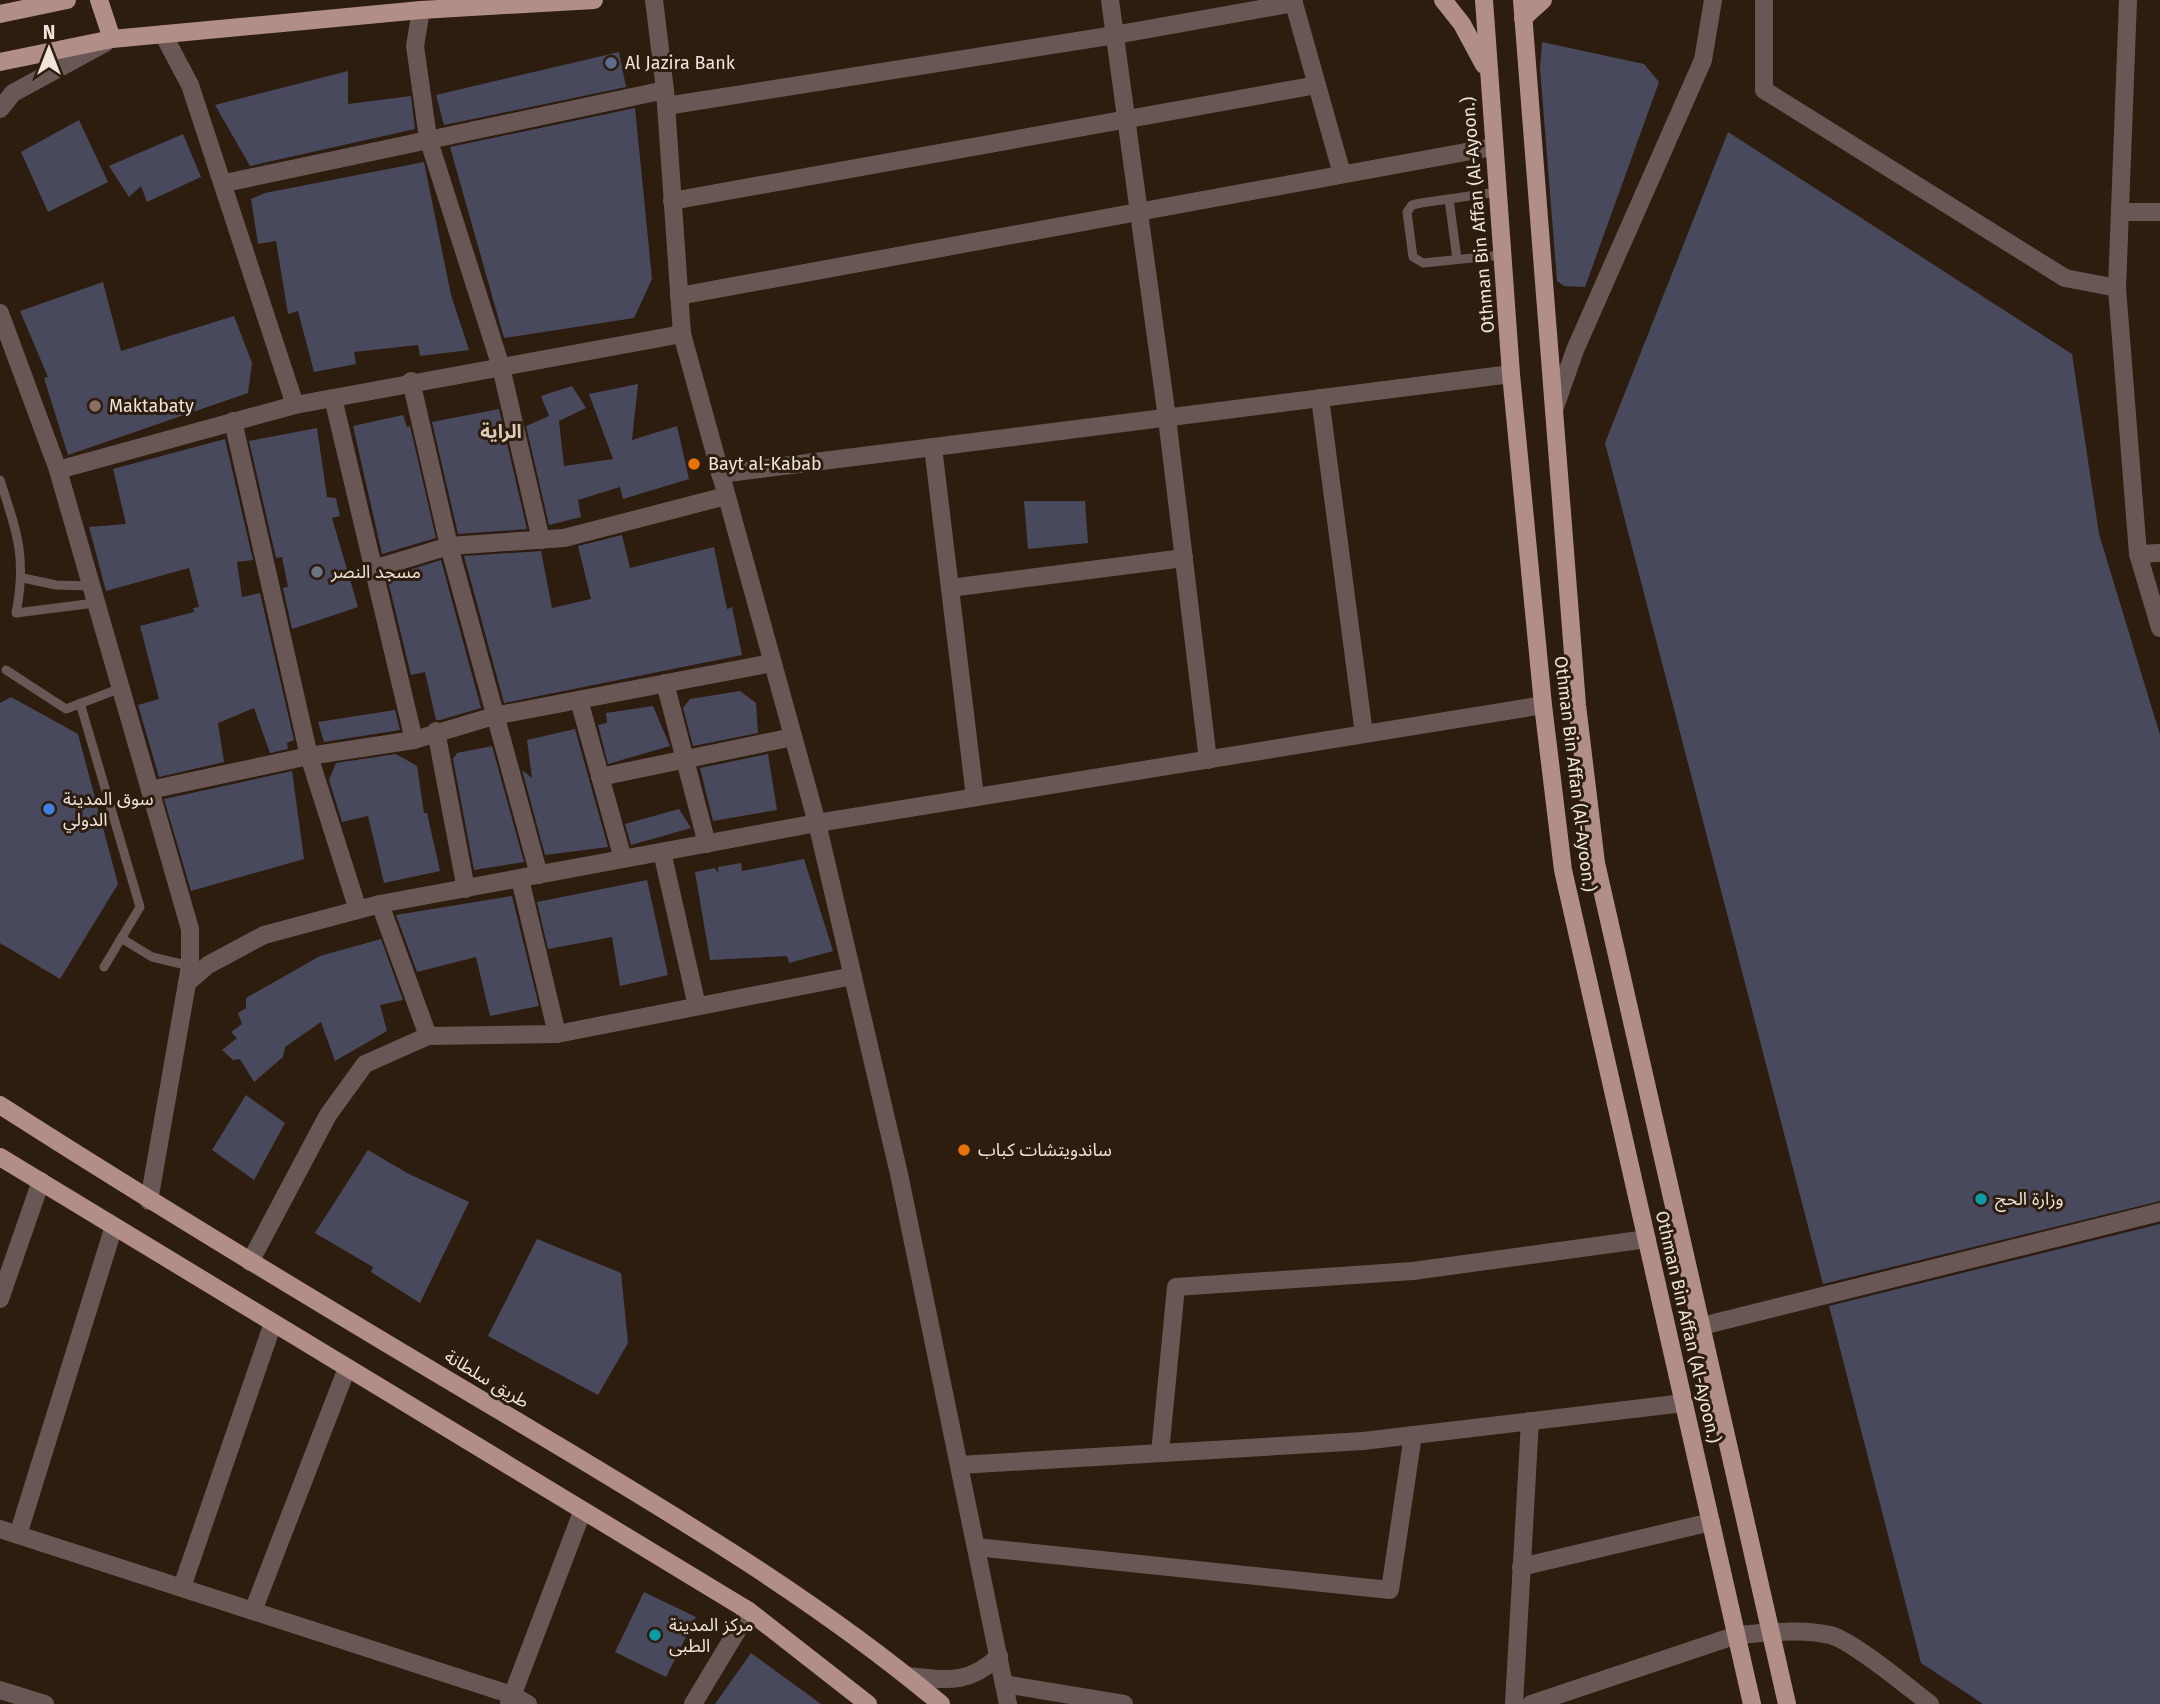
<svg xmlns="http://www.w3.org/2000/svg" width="2160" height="1704" font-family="'Fira Sans','Noto Sans Arabic',sans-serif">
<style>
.building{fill:#49495e}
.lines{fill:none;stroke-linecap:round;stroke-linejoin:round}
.service{stroke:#695755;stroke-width:9}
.minor{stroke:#695755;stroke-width:18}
.tertiary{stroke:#695755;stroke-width:18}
.primary{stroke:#b18e88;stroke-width:18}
.service-dot{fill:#5c6f8a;stroke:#2c1d0f;stroke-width:2.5}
.education-dot{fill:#8d6e63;stroke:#2c1d0f;stroke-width:2.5}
.food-dot{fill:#e8710a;stroke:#2c1d0f;stroke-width:2.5}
.worship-dot{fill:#6b7280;stroke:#2c1d0f;stroke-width:2.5}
.shop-dot{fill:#3f7fe0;stroke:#2c1d0f;stroke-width:2.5}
.culture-dot{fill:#0f9aa8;stroke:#2c1d0f;stroke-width:2.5}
.labels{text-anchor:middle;stroke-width:6;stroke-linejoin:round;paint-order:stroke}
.poi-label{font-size:18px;fill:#eee4db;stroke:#2c1d0f;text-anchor:start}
.street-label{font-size:18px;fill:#eee4db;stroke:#2c1d0f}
.neighbourhood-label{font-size:19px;font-weight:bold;fill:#decab8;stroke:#2c1d0f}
</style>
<rect width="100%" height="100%" fill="#2c1d0f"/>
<g class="building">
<path d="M1542,42L1644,64L1659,82L1585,287L1564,286L1557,281L1540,68Z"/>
<path d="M619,52L626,87L444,125L436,95Z"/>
<path d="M348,71V104L411,96L415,129L250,166L215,105Z"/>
<path d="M635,108L652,279L634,318L504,338L450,147Z"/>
<path d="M79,120L108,182L48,212L21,152Z"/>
<path d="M1728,132L2072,354L2099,534L2160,735V1201L1823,1284L1605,443Z"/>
<path d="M183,134L201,177L147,202L141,186L129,197L109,166Z"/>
<path d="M424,162L451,295L469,350L420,356L418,345L354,352L356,364L314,372L298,311L288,314L276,241L258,244L251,199L265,193Z"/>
<path d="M103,282L121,351L234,316L252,363L248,393L68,455L44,378L48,377L20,311Z"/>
<path d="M638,384L632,440L677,426L689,479L623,499L620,487L578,500L581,517L549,525L526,426L549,416L541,396L572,386L586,408L559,421L564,466L613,459L589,394Z"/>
<path d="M499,409L527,529L458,534L432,422Z"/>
<path d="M403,415L407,427L410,426L436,538L382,554L353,426Z"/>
<path d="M317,428L327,497L336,498L340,516L332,518L358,607L292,629L283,588L288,587L282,557L276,558L249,441Z"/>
<path d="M225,439L253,560L237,562L242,597L260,593L294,740L287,743L288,749L270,753L254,708L218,723L224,762L159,777L138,705L159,699L140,626L194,612L193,608L199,607L189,568L106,591L89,527L126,524L113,469Z"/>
<path d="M1024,501H1085L1088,543L1028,549Z"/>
<path d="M622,535L630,568L714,547L727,609L732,607L742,655L504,703L464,556L541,551L552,608L591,599L578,546Z"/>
<path d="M441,560L481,708L440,720H436L425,672L411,675L387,577Z"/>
<path d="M740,691L756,703L758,733L693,746L683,708L690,699Z"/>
<path d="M11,697L78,734L118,884L60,979L0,943V703Z"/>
<path d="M653,706L670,746L608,764L598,725L607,723L606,713Z"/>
<path d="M395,710L400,730L324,742L318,722Z"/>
<path d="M575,729L608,847L545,855L522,770L532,778L527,740Z"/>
<path d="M492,746L524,862L474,870L453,759L457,753Z"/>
<path d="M396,754L417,766L424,813H427L440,871L384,883L368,816L342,822L329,780L336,763Z"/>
<path d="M768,754L777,810L713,821L700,768Z"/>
<path d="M292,771L304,859L191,891L164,799Z"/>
<path d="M679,809L691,828L631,845L625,824Z"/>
<path d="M804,859L833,951L789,963L787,956L710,960L695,872L715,868L718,873V867L741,863L742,871Z"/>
<path d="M647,880L668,975L620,986L612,937L548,949L537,902Z"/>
<path d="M512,896L539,1006L490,1016L476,957L417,972L396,915Z"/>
<path d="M381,939L403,1000L380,1005L387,1031L335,1061L321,1022L285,1047L283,1057L254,1082L240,1059L233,1060L222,1050L237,1038L231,1032L242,1024L238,1013L246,1008V998L320,956Z"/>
<path d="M246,1095L285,1123L254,1180L212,1150Z"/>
<path d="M368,1150L407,1173L469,1202L420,1303L371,1272L373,1267L315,1233Z"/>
<path d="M2160,1224V1704H1983L1921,1663L1829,1306Z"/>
<path d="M537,1239L621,1273L628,1343L598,1395L488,1336Z"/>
<path d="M644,1592L696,1617L666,1677L615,1652Z"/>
<path d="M751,1653L821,1704H715Z"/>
</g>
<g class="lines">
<g class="service">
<path d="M1497,192L1421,203L1412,205L1407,212L1413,257L1423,263L1502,255"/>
<path d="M1449,199L1457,259"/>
<path d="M0,480C17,532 27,558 16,613L95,603"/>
<path d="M23,578L56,585L90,586"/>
<path d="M6,670L66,709L121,688"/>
<path d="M80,703L140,907L104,967"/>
<path d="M121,938L152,957L190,966"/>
</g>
<g class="minor">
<path d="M1110,0L1167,418L1208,760"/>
<path d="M1293,0L1342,174"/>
<path d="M1764,0V90L2065,278L2117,288"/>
<path d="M2128,0L2117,288L2138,554L2160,628"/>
<path d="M421,10L415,46L428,138L501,367L541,540"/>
<path d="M163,34L190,85L295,405"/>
<path d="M666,106L1115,35L1294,3"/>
<path d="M0,109L13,93L105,43"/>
<path d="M225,183L665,90"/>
<path d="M672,201L1317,85"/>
<path d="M2120,212H2160"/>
<path d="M679,296L1493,147"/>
<path d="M0,313L58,470L190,929V966L149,1201"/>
<path d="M411,381L449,546L539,875"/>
<path d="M333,398L414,740"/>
<path d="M1320,398L1364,734"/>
<path d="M1554,410L1575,350L1703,60L1713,0"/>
<path d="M233,421L309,756L414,740L494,716L772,663"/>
<path d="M933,447L975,797"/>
<path d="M58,470L295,405L682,334"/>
<path d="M720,474L1511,374"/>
<path d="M2138,554L2160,553"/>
<path d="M373,569L449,546L564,538L726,496"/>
<path d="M950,588L1184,558"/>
<path d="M665,683L707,844"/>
<path d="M579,700L623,859"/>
<path d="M436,731L466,889"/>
<path d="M600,777L793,737"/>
<path d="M150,790L309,756L358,910"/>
<path d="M662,852L697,1006"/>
<path d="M520,879L557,1034"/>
<path d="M380,904L428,1036"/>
<path d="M187,983L208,965L264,935L380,904L817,823L1543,705"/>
<path d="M250,1262L328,1115L365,1064L428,1036L557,1034L853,976"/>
<path d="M0,1299L41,1181"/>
<path d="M1702,1326L2160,1212"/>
<path d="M1160,1453L1176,1287L1413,1271L1647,1239"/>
<path d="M959,1465L1363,1441L1684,1403"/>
<path d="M0,1529L512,1695L528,1704"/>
<path d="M18,1535L114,1226"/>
<path d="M976,1547L1390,1590L1413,1435"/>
<path d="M1521,1567L1711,1522"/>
<path d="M182,1587L273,1323"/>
<path d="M253,1611L347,1368"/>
<path d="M1004,1684L1124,1704"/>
<path d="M0,1690L45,1704"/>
<path d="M509,1704L582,1512"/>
<path d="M693,1704L749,1611"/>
<path d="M1514,1704L1530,1421"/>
<path d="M1531,1704L1737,1635C1766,1633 1802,1628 1830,1635C1852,1640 1909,1688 1930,1704"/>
</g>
<g class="tertiary">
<path d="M654,0L665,90L682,334L817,823L899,1174L1008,1704"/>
<path d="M908,1676C947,1680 968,1685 999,1656"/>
</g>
<g class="primary">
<path d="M99,0L112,39L421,10L594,0"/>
<path d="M1443,0L1462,24L1484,65"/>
<path d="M1484,0L1511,374L1543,705L1563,870L1752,1704"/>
<path d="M1522,0L1577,705L1596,863L1787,1704"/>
<path d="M0,14L67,0"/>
<path d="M1523,18L1543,0"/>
<path d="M0,62L112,39"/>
<path d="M0,1105C170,1214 343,1318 517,1421C663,1509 810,1594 941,1704"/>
<path d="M0,1157L749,1611L868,1704"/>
</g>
</g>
<circle class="service-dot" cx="611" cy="63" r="7"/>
<circle class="education-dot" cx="95" cy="406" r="7"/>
<g class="food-dot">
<circle cx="694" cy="464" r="7"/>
<circle cx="964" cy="1150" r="7"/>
</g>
<circle class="worship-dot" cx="317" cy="572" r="7"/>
<circle class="shop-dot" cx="49" cy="809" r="7"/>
<g class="culture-dot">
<circle cx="1981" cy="1199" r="7"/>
<circle cx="655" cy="1635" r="7"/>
</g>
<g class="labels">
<g class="poi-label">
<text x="625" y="69">Al Jazira Bank</text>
<text x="109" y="412">Maktabaty</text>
<text x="708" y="470">Bayt al-Kabab</text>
<text x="331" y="578">مسجد النصر</text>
<text x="63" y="805">سوق المدينة<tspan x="63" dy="21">الدولي</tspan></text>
<text x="978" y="1156">ساندويتشات كباب</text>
<text x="1995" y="1205">وزارة الحج</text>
<text x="669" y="1631">مرکز المدینة<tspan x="669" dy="21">الطبی</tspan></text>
</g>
<g class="street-label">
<text transform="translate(1478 215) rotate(-95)" y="6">Othman Bin Affan (Al-Ayoon.)</text>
<text transform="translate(1575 774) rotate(83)" y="6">Othman Bin Affan (Al-Ayoon.)</text>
<text transform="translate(1688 1327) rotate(77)" y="6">Othman Bin Affan (Al-Ayoon.)</text>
<text transform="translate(487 1379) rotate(31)" y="6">طريق سلطانة</text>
</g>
<g class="neighbourhood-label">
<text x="501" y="438">الراية</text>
</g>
</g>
<g transform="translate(49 49)" stroke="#2c1d0f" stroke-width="5" paint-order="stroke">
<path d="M0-5L12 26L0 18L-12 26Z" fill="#eee4db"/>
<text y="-10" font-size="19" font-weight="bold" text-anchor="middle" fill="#eee4db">N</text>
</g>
</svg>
